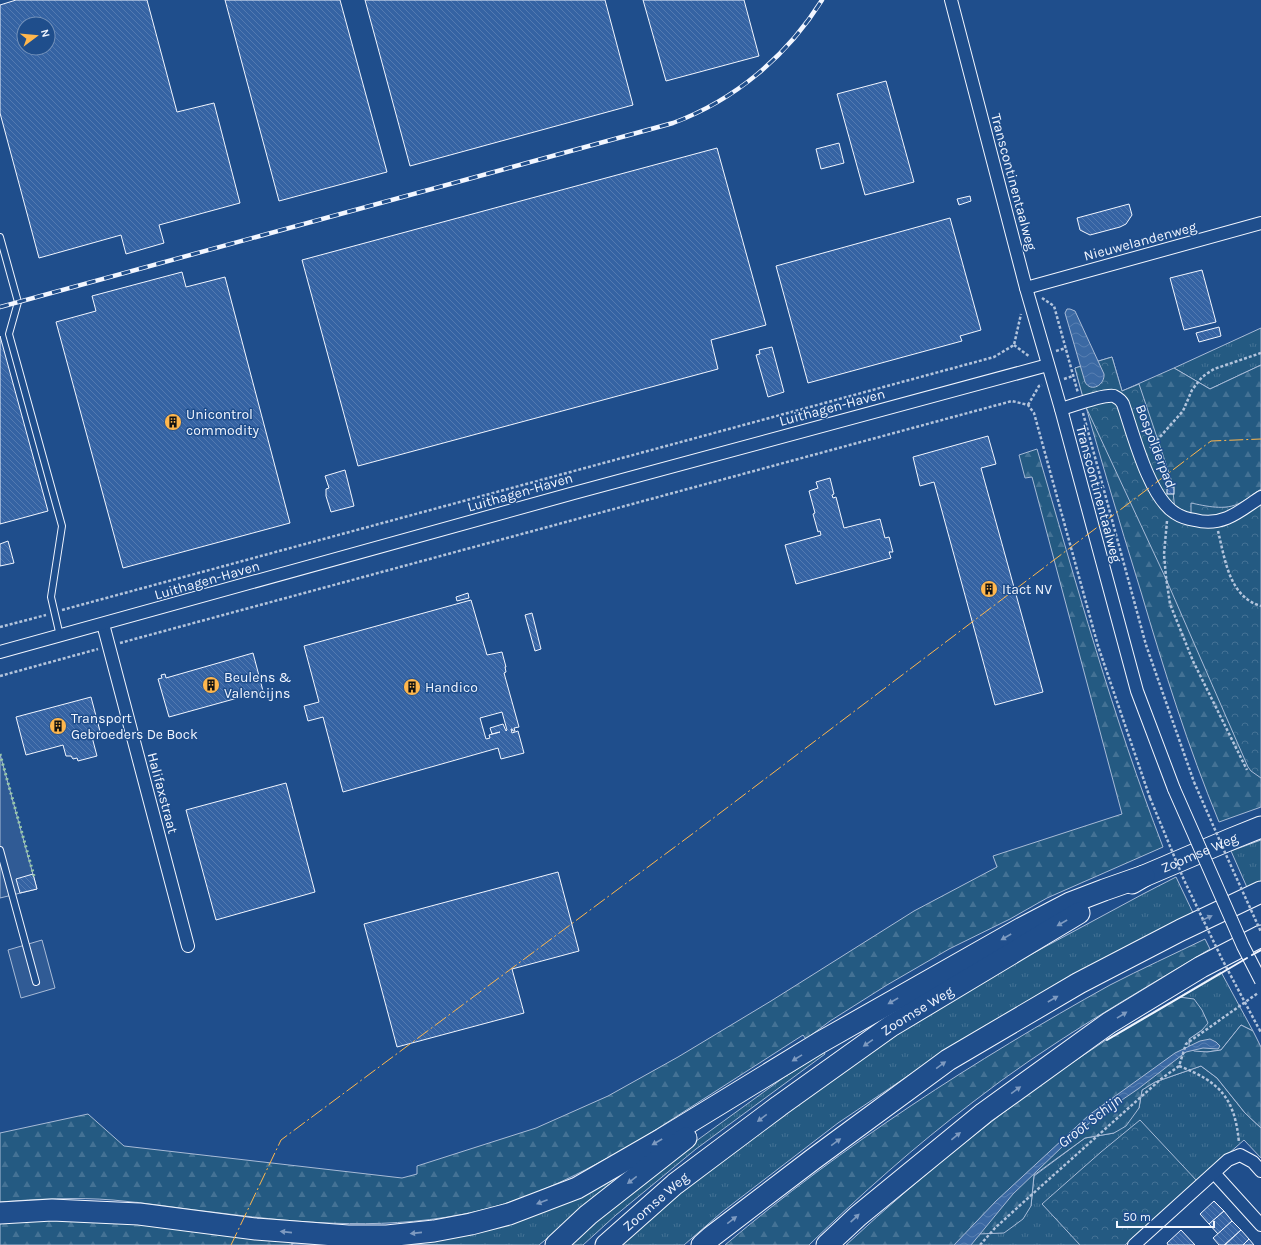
<svg xmlns="http://www.w3.org/2000/svg" width="1261" height="1245" font-family="Karla,sans-serif">
<style>
.grass{fill:url(#grass-tufts);stroke:#a8bbd7}
.forest{fill:url(#forest-firs);stroke:#a8bbd7}
.park{fill:url(#park-crowns);stroke:#a8bbd7}
.parking{fill:#305b95;stroke:#a8bbd7}
.water{fill:url(#water-waves);stroke:#a8bbd7}
.building{fill:url(#building-back-hatch);stroke:#f2f6ff;fill-rule:evenodd}
.lines{fill:none;stroke-linecap:round;stroke-linejoin:round}
.lane-casing{stroke:#f2f6ff;stroke-width:8}
.street-casing{stroke:#f2f6ff;stroke-width:14}
.highway-casing{stroke:#f2f6ff;stroke-width:23}
.path{stroke:#b3c4dc;stroke-width:2.5;stroke-dasharray:3 2;stroke-linecap:butt}
.lane{stroke:#1f4e8c;stroke-width:6}
.street{stroke:#1f4e8c;stroke-width:12}
.highway{stroke:#1f4e8c;stroke-width:21}
.rail-casing{stroke:#f2f6ff;stroke-width:4.5}
.rail{stroke:#1f4e8c;stroke-width:3;stroke-dasharray:9;stroke-linecap:butt}
.street-bridge-casing{stroke:#f2f6ff;stroke-width:14;stroke-linecap:butt}
.path-bridge{stroke:#b3c4dc;stroke-width:2.5;stroke-dasharray:3 2;stroke-linecap:butt}
.street-bridge{stroke:#1f4e8c;stroke-width:12}
.hedge{stroke:#97c8a6;stroke-width:3;stroke-dasharray:2 3;stroke-linecap:butt}
.wall{stroke:#f2f6ff;stroke-width:2}
.power{stroke:#ffb74d;stroke-width:1;stroke-dasharray:14 3 2 3;stroke-linecap:butt}
.oneway{fill:#7e9ac0}
.labels{text-anchor:middle;stroke-width:3;stroke-linejoin:round;paint-order:stroke}
.street-label{font-size:14px;fill:#f2f6ff;stroke:#1f4e8c}
.poi-label{font-size:14px;fill:#f2f6ff;stroke:#1f4e8c;text-anchor:start}
.water-label{font-size:15px;font-style:italic;fill:#f2f6ff;stroke:#1f4e8c}
</style>
<defs>
<pattern id="grass-tufts" width="24" height="20" patternUnits="userSpaceOnUse"><rect width="24" height="20" fill="#245a82"/><path d="M3 7l-1-3M5 7V3M7 7l1-3M15 17l-1-3M17 17v-4M19 17l1-3" fill="none" stroke="#447295"/></pattern>
<pattern id="forest-firs" width="22" height="20" patternUnits="userSpaceOnUse"><rect width="22" height="20" fill="#245a82"/><path d="M5 1l3.5 6h-7zM16 11l3.5 6h-7z" fill="#447295"/></pattern>
<pattern id="park-crowns" width="20" height="18" patternUnits="userSpaceOnUse"><rect width="20" height="18" fill="#245a82"/><path d="M2 6a3 3 0 1 1 6 0M12 15a3 3 0 1 1 6 0" fill="none" stroke="#447295"/></pattern>
<pattern id="water-waves" width="16" height="10" patternUnits="userSpaceOnUse"><rect width="16" height="10" fill="#3b69a3"/><path d="M0 5q4-4 8 0t8 0" fill="none" stroke="#587fb1"/></pattern>
<pattern id="building-back-hatch" width="6" height="6" patternUnits="userSpaceOnUse"><rect width="6" height="6" fill="#3563a3"/><path d="M-1 5l2 2M0 0l6 6M5-1l2 2" fill="none" stroke="#537ab1"/></pattern>
</defs>
<rect width="100%" height="100%" fill="#1f4e8c"/>
<g class="grass">
<path d="M1261,328V365L1210,389L1174,368Z"/>
<path d="M1261,840V887L1249,892L1231,851Z"/>
<path d="M1176,877L1195,917L942,1053L838,1123L722,1212L684,1245H620L695,1181L830,1080L910,1026L976,984L1143,894Z"/>
<path d="M1221,972L1253,1031L1241,1025L1221,1050L1207,1052H1194L1189,1047V1039L1202,1030L1179,997Z"/>
<path d="M824,1052L825,1054L696,1149L616,1215L583,1245H566L692,1144L783,1078Z"/>
<path d="M1201,1066L1217,1078L1245,1113L1261,1128V1158L1244,1140L1125,1245H968L978,1234L1031,1206L1034,1176L1085,1138L1114,1133L1139,1108L1142,1090L1155,1082Z"/>
<path d="M628,1168L630,1171L539,1245L291,1244L299,1241L392,1243Z"/>
</g>
<g class="forest">
<path d="M1112,357L1122,391L1174,368L1210,389L1261,365V807L1219,822C1188,747 1164,670 1141,592C1118,518 1096,443 1075,368Z"/>
<path d="M1037,449C1076,583 1113,717 1163,847L1047,898L1010,919L949,949L887,985L830,1021L806,1039L803,1035L646,1136C593,1167 539,1197 478,1211C392,1231 307,1224 220,1213C184,1209 149,1203 113,1200C76,1197 38,1199 0,1202V1133L88,1114L124,1146L402,1178L417,1174V1166L536,1128L608,1096L678,1057L771,1001L914,911L997,867L993,856L1122,814L1032,477L1025,478L1019,455Z"/>
<path d="M1205,939L1210,949C1130,997 1047,1044 973,1102C915,1146 861,1194 809,1245H725C843,1145 975,1060 1110,985C1141,969 1174,954 1205,939Z"/>
<path d="M1179,997L1194,999L1202,1010L1208,1023L1202,1030L1189,1039V1047L1194,1051L1207,1052L1221,1050L1241,1025L1253,1031L1261,1047V1128L1245,1113L1217,1078L1201,1066L1155,1082L1142,1090L1139,1108L1126,1126L1114,1133L1085,1138L1034,1175L1031,1206L1023,1219L1004,1233L978,1234L968,1245H846C927,1170 1013,1101 1106,1040C1130,1025 1155,1011 1179,997Z"/>
<path d="M65,1216L299,1241L291,1244L293,1245H0V1219Z"/>
</g>
<g class="park">
<path d="M1112,357L1122,391L1139,384L1172,482L1175,511L1191,516V503C1206,506 1225,511 1240,503C1247,499 1254,494 1261,489V778L1251,771L1248,767L1166,579L1085,405L1075,368Z"/>
<path d="M1140,1120L1197,1181L1125,1245H1080L1042,1204L1101,1152Z"/>
</g>
<g class="parking">
<path d="M0,754L37,889L0,898Z"/>
<path d="M42,940L55,988L21,998L8,950Z"/>
</g>
<g class="water">
<path d="M1067,309H1070L1075,311L1104,374C1105,385 1091,393 1085,382L1065,313Z"/>
<path d="M1210,1039L1216,1042L1220,1046L1218,1049L1203,1048L1186,1052L1138,1089L1094,1119L1063,1146L1013,1194L971,1245H954L996,1201L1089,1115L1175,1053L1200,1041Z"/>
</g>
<g class="building">
<path d="M16,0H147L177,112L214,103L240,203L159,225L164,243L126,254L121,235L39,258L0,113V5ZM24,24H48V48H24Z"/>
<path d="M225,0H340L387,172L279,201Z"/>
<path d="M365,0H605L633,105L410,166Z"/>
<path d="M643,0H744L759,56L666,81Z"/>
<path d="M886,81L914,182L865,195L837,94Z"/>
<path d="M839,143L844,163L821,169L816,149Z"/>
<path d="M717,148L766,325L711,340L718,369L358,466L302,260Z"/>
<path d="M970,196L971,201L959,205L957,199Z"/>
<path d="M1129,204L1132,215L1126,224L1120,227L1090,235L1080,230L1077,218Z"/>
<path d="M950,218L981,330L960,336L962,341L808,383L776,266Z"/>
<path d="M1202,270L1216,322L1184,330L1170,278Z"/>
<path d="M182,272L186,287L225,277L290,523L123,568L56,322L96,311L92,296Z"/>
<path d="M1219,327L1221,336L1199,342L1196,333Z"/>
<path d="M0,336L48,511L0,524Z"/>
<path d="M772,347L784,392L768,397L756,355L760,354L759,350Z"/>
<path d="M988,436L996,464L981,468L1043,692L995,705L934,482L920,486L913,457Z"/>
<path d="M345,470L354,506L331,512L326,496V489L329,488L325,476Z"/>
<path d="M830,478L834,494L832,495L833,498L836,497L844,528L880,519L885,538L889,537L893,552H889L891,558L796,584L785,545L821,535L820,531L818,532L813,514L815,513L809,491L818,488L816,482Z"/>
<rect x="1167" y="487" width="7" height="7"/>
<path d="M8,541L14,563L0,566V544Z"/>
<path d="M468,593L469,598L457,601L456,597Z"/>
<path d="M471,600L487,655L502,652L506,667H505L506,672L504,673L519,727L514,728L515,731H513L512,729H511L512,733L518,731L524,753L501,759L498,748L343,792L323,717L308,721L304,706L319,702L304,646ZM502,712L507,730L506,731L503,724L490,728L492,734L500,732L489,735L490,738L486,739L480,718Z"/>
<path d="M532,613L541,649L535,651L525,615Z"/>
<path d="M253,653L263,691L169,717L158,679L162,678L161,675L165,674L166,678Z"/>
<path d="M91,697L101,735L92,737L97,756L78,761L77,758L73,759L71,756H66L63,745L26,755L16,717Z"/>
<path d="M286,783L315,892L216,920L186,810Z"/>
<path d="M558,872L579,951L512,969L524,1013L397,1047L364,924Z"/>
<path d="M33,874L37,889L20,893L16,879Z"/>
<path d="M1214,1201L1224,1211L1209,1224L1200,1214Z"/>
<path d="M1224,1211L1232,1221L1218,1234L1209,1224Z"/>
<path d="M1232,1221L1241,1230L1224,1245H1219L1213,1238Z"/>
<path d="M1181,1230L1195,1245H1168L1167,1243Z"/>
<path d="M1241,1230L1249,1239L1243,1245H1225Z"/>
<path d="M1249,1239L1254,1245H1243Z"/>
</g>
<g class="lines">
<g class="lane-casing">
<g id="lane">
<path d="M0,237L18,302L9,334L62,526L51,597L60,636"/>
<path d="M0,850L36,982"/>
</g>
</g>
<g class="street-casing">
<g id="street">
<path d="M951,0L1026,288L1061,409L1137,691L1174,789"/>
<path d="M1026,288L1261,223"/>
<path d="M1061,409C1072,406 1104,394 1114,396C1118,398 1121,400 1123,404C1133,433 1149,497 1175,513C1181,517 1187,519 1195,520C1206,523 1217,522 1227,518C1239,513 1250,504 1261,497"/>
<path d="M103,624L188,946"/>
<path d="M0,652L574,493L1048,365"/>
<path d="M1214,1173L1261,1225"/>
<path d="M1134,1245L1228,1160L1240,1155L1253,1162L1261,1171"/>
</g>
</g>
<g class="highway-casing">
<g id="highway">
<path id="s1" d="M1132,883L1144,876L1231,839L1261,827"/>
<path d="M0,1213L52,1210L139,1214L256,1229L348,1236H387L434,1231L471,1224L509,1214L577,1188L662,1139L819,1043L1022,928L1070,903L1104,890L1144,876"/>
<path d="M556,1245L588,1215L686,1138"/>
<path id="s2" d="M606,1245L675,1184L779,1106L891,1026L1079,913"/>
<path d="M702,1245L711,1237L812,1160L948,1060L1079,983L1181,930L1261,892"/>
<path d="M827,1245L858,1216L984,1113L1109,1023L1201,967L1261,936"/>
</g>
</g>
<g class="path">
<path d="M1042,298L1054,306L1078,393"/>
<path d="M1014,345L1030,357"/>
<path d="M1056,351L1066,348"/>
<path d="M1064,379L1073,376"/>
<path d="M1028,405L1039,386L1042,385"/>
<path d="M1083,413L1146,645L1194,782"/>
<path d="M1150,448L1183,411L1192,390L1202,377L1214,369L1261,353"/>
<path d="M1167,521L1164,554L1166,577L1170,604L1193,661L1247,770"/>
<path d="M1218,531C1225,559 1229,597 1261,606"/>
<path d="M62,610L994,357L1014,345L1021,314"/>
<path d="M0,627L46,615"/>
<path d="M120,643L1012,401L1028,405L1034,413L1098,646L1150,798"/>
<path d="M0,676L98,649"/>
<path d="M1259,1029L1261,1032"/>
<path d="M1179,1066C1220,1082 1235,1098 1239,1143"/>
<path d="M980,1245L995,1228L1038,1189L1161,1079L1179,1066L1186,1044L1258,993"/>
</g>
<use href="#lane" class="lane"/>
<use href="#street" class="street"/>
<use href="#highway" class="highway"/>
<g class="rail-casing">
<path id="rail" d="M0,307L673,123C735,100 787,56 822,0"/>
</g>
<use href="#rail" class="rail"/>
<g class="street-bridge-casing">
<path id="street-bridge" d="M1174,789L1243,946L1261,981"/>
</g>
<g class="path-bridge">
<path d="M1194,782L1227,857L1261,932"/>
<path d="M1150,798L1184,880L1222,959L1259,1029"/>
</g>
<use href="#street-bridge" class="street-bridge"/>
<path class="hedge" d="M0,754L34,876"/>
<g class="wall">
<path d="M1252,955L1261,950"/>
<path d="M1107,1040L1247,958"/>
</g>
<path class="power" d="M231,1245L281,1140L699,829L1211,441L1261,439"/>
</g>
<defs><path id="oneway-solid" d="M-6-.8H1V-3.2L6.5 0L1 3.2V.8H-6Z"/></defs>
<g class="oneway">
<use href="#oneway-solid" transform="translate(1207 918) rotate(-26)"/>
<use href="#oneway-solid" transform="translate(1062 923) rotate(150)"/>
<use href="#oneway-solid" transform="translate(1006 937) rotate(150)"/>
<use href="#oneway-solid" transform="translate(1053 999) rotate(-30)"/>
<use href="#oneway-solid" transform="translate(893 1001) rotate(150)"/>
<use href="#oneway-solid" transform="translate(1122 1015) rotate(-32)"/>
<use href="#oneway-solid" transform="translate(868 1043) rotate(145)"/>
<use href="#oneway-solid" transform="translate(797 1058) rotate(148)"/>
<use href="#oneway-solid" transform="translate(941 1065) rotate(-36)"/>
<use href="#oneway-solid" transform="translate(1016 1090) rotate(-36)"/>
<use href="#oneway-solid" transform="translate(762 1118) rotate(143)"/>
<use href="#oneway-solid" transform="translate(956 1136) rotate(-39)"/>
<use href="#oneway-solid" transform="translate(657 1142) rotate(150)"/>
<use href="#oneway-solid" transform="translate(836 1142) rotate(-36)"/>
<use href="#oneway-solid" transform="translate(632 1180) rotate(142)"/>
<use href="#oneway-solid" transform="translate(542 1202) rotate(159)"/>
<use href="#oneway-solid" transform="translate(855 1218) rotate(-43)"/>
<use href="#oneway-solid" transform="translate(732 1220) rotate(-37)"/>
<use href="#oneway-solid" transform="translate(286 1232) rotate(-174)"/>
<use href="#oneway-solid" transform="translate(416 1233) rotate(174)"/>
</g>
<defs>
<g id="building-disc" transform="scale(0.9)"><circle r="9.5" fill="#ffb74d" stroke="#1f4e8c"/><path d="M-4-6H4V6H1V3H-1V6H-4ZM-2.5-4.3h1.7v1.8h-1.7ZM.8-4.3h1.7v1.8H.8ZM-2.5-1h1.7V.8h-1.7ZM.8-1h1.7V.8H.8Z" fill="#111"/></g>
</defs>
<g fill-rule="evenodd">
<use href="#building-disc" x="173" y="422"/>
<use href="#building-disc" x="989" y="589"/>
<use href="#building-disc" x="211" y="685"/>
<use href="#building-disc" x="412" y="687"/>
<use href="#building-disc" x="58" y="726"/>
</g>
<g class="labels">
<g class="street-label">
<text transform="translate(1014 182) rotate(75)" y="5">Transcontinentaalweg</text>
<text transform="translate(1140 241) rotate(-15)" y="5">Nieuwelandenweg</text>
<text transform="translate(832 407) rotate(-15)" y="5">Luithagen-Haven</text>
<text transform="translate(1156 446) rotate(69)" y="5">Bospolderpad</text>
<text transform="translate(520 492) rotate(-16)" y="5">Luithagen-Haven</text>
<text transform="translate(1099 494) rotate(75)" y="5">Transcontinentaalweg</text>
<text transform="translate(207 580) rotate(-16)" y="5">Luithagen-Haven</text>
<text transform="translate(163 793) rotate(75)" y="5">Halifaxstraat</text>
<text dy="5" stroke="none"><textPath href="#s1" startOffset="74">Zoomse Weg</textPath></text>
<text dy="5" stroke="none"><textPath href="#s2" startOffset="390">Zoomse Weg</textPath></text>
<text dy="5" stroke="none"><textPath href="#s2" startOffset="66">Zoomse Weg</textPath></text>
</g>
<g class="poi-label">
<text x="186" y="419">Unicontrol<tspan x="186" dy="16">commodity</tspan></text>
<text x="1002" y="594">Itact NV</text>
<text x="224" y="682">Beulens &amp;<tspan x="224" dy="16">Valencijns</tspan></text>
<text x="425" y="692">Handico</text>
<text x="71" y="723">Transport<tspan x="71" dy="16">Gebroeders De Bock</tspan></text>
</g>
<g class="water-label">
<text transform="translate(1090 1121) rotate(-38)" y="5">Groot Schijn</text>
</g>
</g>
<g transform="translate(36 36) rotate(74)"><circle r="19" fill="#1f4e8c" stroke="#7391ba"/>
<path d="M0-3L7 15L0 10L-7 15Z" fill="#ffb74d"/>
<text y="-6" font-size="11" font-weight="bold" text-anchor="middle" fill="#f2f6ff">N</text>
</g>
<path d="M1117 1221v6h97v-6" fill="none" stroke="#f2f6ff" stroke-width="2"/>
<text x="1123" y="1221" font-size="12" fill="#f2f6ff" stroke="#1f4e8c" stroke-width="3" paint-order="stroke">50 m</text>
</svg>
